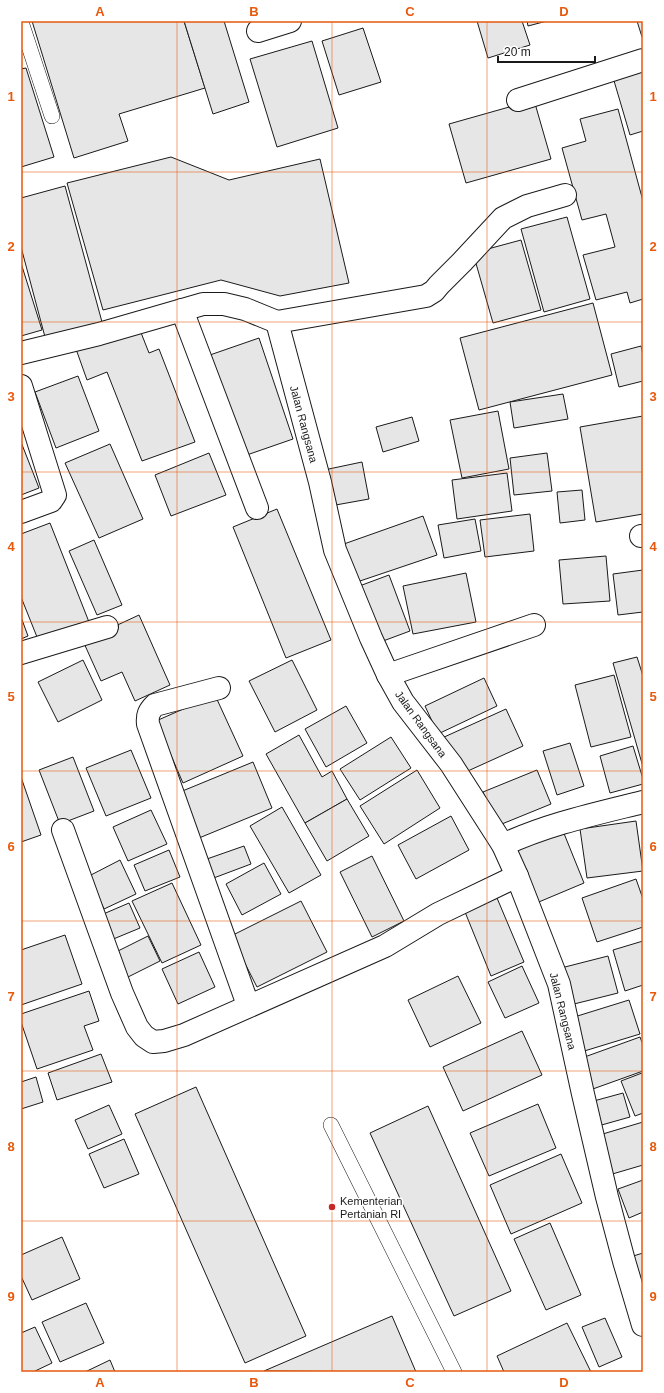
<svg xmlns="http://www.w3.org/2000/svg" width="664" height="1393" font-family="Arial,sans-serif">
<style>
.building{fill:#e6e6e6;stroke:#1a1a1a}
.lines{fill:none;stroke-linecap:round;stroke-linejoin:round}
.lane-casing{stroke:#1a1a1a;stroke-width:16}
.street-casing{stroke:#1a1a1a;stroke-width:24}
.lane{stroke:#fff;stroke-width:15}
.street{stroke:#fff;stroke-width:22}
.grid{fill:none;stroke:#e8590c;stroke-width:1;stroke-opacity:0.55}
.poi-dot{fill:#c62828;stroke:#fff;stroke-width:1.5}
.labels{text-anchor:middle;stroke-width:3;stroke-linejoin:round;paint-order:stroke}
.street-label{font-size:11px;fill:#1a1a1a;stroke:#fff}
.poi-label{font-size:11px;fill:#1a1a1a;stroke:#fff;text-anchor:start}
.neatline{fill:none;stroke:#e8590c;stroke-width:1.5}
.grid-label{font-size:13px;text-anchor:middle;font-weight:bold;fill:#e8590c}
</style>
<rect width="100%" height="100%" fill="#fff"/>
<g class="building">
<path d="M32,21H184L205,88L119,114L128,141L74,158Z"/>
<path d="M184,21H224L249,102L213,114Z"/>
<path d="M477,21H522L530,45L488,58Z"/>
<path d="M527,21H547L528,26Z"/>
<path d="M637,21H643V37H642Z"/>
<path d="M363,28L381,82L339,95L322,41Z"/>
<path d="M312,41L338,128L277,147L250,59Z"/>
<path d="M643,65V131L630,135L612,74Z"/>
<path d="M26,68L54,157L21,167V69Z"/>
<path d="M534,100L551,159L466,183L449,124Z"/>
<path d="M618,109L643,201V299L630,303L627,292L596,300L583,255L615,247L606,214L582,220L562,148L586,141L580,119Z"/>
<path d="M171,157L229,180L320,159L349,283L280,296L221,280L103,310L67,183Z"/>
<path d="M65,186L102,322L45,337L21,247V198Z"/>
<path d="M567,217L590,299L544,312L521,229Z"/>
<path d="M521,240L541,310L493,323L473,253Z"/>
<path d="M21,263L42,330L21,336Z"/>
<path d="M593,303L612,375L479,410L460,338Z"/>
<path d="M138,325L149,353L159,349L195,442L142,461L107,372L87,380L76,349Z"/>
<path d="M259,338L293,439L241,457L207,356Z"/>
<path d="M641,346L643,354V381L619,387L611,354Z"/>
<path d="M78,376L99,431L56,448L35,392Z"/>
<path d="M563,394L568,419L514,428L510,402Z"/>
<path d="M498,411L509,469L462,478L450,420Z"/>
<path d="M643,416V514L596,522L580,427Z"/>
<path d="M412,417L419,441L383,452L376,427Z"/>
<path d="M21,442L39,488L21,495Z"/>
<path d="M110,444L143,519L99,538L65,463Z"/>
<path d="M209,453L226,495L171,516L155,475Z"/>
<path d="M547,453L552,491L514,495L510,458Z"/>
<path d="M362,462L369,499L330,506L324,470Z"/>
<path d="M507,473L512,511L457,519L452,480Z"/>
<path d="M582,490L585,520L560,523L557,492Z"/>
<path d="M277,509L331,640L286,658L233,527Z"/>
<path d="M530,514L534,551L485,557L480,520Z"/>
<path d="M423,516L437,555L354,583L341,545Z"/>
<path d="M475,519L481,551L444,558L438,525Z"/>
<path d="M50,523L89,622L39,642L21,597V534Z"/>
<path d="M94,540L122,605L97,615L69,551Z"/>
<path d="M606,556L610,601L563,604L559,560Z"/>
<path d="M643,570V612L618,615L613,574Z"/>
<path d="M466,573L476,622L413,634L403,586Z"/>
<path d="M389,575L410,631L375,644L354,588Z"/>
<path d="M139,615L170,685L135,701L122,672L101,681L83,641Z"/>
<path d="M21,617L28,636L21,639Z"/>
<path d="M637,657L643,676V767L613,663Z"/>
<path d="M83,660L102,700L58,722L38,682Z"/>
<path d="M292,660L317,710L275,732L249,681Z"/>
<path d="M614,675L631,737L591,747L575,685Z"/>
<path d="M484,678L497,706L438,734L425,706Z"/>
<path d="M215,695L243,756L183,783L156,721Z"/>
<path d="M346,706L367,743L326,767L305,729Z"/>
<path d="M506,709L523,746L459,775L442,738Z"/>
<path d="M299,735L322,777L332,771L347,799L305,823L266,754Z"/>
<path d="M391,737L411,768L360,800L340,769Z"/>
<path d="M570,743L584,786L557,795L543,751Z"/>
<path d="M633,746L643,779V784L610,793L600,756Z"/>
<path d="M131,750L151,798L106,816L86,768Z"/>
<path d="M73,757L94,811L60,824L39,770Z"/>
<path d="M253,762L272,808L199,838L180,792Z"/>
<path d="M417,770L440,808L384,844L360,806Z"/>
<path d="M537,770L551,804L497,826L483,792Z"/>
<path d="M21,777L41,835L21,842Z"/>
<path d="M347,799L369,836L327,861L305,823Z"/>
<path d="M282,807L321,875L289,893L250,826Z"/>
<path d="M151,810L167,844L128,861L113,827Z"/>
<path d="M451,816L469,850L416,879L398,845Z"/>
<path d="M636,821L643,871L587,878L580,829Z"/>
<path d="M563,831L584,883L534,904L512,851Z"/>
<path d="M244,846L251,864L211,879L204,860Z"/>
<path d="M169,850L180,877L145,891L134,865Z"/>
<path d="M372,856L404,921L372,937L340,872Z"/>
<path d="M120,860L136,894L104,909L89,876Z"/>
<path d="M264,863L281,894L242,915L226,884Z"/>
<path d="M636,879L643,899V927L597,942L582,898Z"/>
<path d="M172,883L201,945L162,963L132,901Z"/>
<path d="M497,898L524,962L491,976L465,912Z"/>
<path d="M301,901L327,952L257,987L231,936Z"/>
<path d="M129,903L140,928L111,940L101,915Z"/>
<path d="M65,935L82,984L21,1005V950Z"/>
<path d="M148,936L160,961L126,978L114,953Z"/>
<path d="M643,941V985L625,991L613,950Z"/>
<path d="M199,952L215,987L178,1004L162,969Z"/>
<path d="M608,956L618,993L570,1005L561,968Z"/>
<path d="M522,966L539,1003L505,1018L488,982Z"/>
<path d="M458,976L481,1023L430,1047L408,1000Z"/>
<path d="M89,991L99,1021L84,1026L93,1050L37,1069L21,1022V1014Z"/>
<path d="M629,1000L640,1034L581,1052L571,1018Z"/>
<path d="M522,1031L542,1075L463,1111L443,1067Z"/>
<path d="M640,1037L643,1045V1071L590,1090L579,1059Z"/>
<path d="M101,1054L112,1082L57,1100L48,1073Z"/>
<path d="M642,1073L643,1076V1113L635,1116L621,1081Z"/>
<path d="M36,1077L43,1102L21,1109V1082Z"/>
<path d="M196,1087L306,1336L245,1363L135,1114Z"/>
<path d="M623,1093L630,1117L598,1126L590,1102Z"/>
<path d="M538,1104L556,1148L489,1176L470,1133Z"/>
<path d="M109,1105L122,1134L88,1149L75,1120Z"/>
<path d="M428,1106L511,1291L454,1316L370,1133Z"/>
<path d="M643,1122V1165L609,1175L596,1136Z"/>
<path d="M124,1139L139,1174L104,1188L89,1154Z"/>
<path d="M561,1154L582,1203L511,1234L490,1185Z"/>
<path d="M643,1180V1212L629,1218L618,1189Z"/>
<path d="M550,1223L581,1295L546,1310L514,1239Z"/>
<path d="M62,1237L80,1279L32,1300L21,1276V1255Z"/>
<path d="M643,1253V1302L630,1257Z"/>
<path d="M86,1303L104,1343L60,1362L42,1322Z"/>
<path d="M392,1316L416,1372L264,1371Z"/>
<path d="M605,1318L622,1357L599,1367L582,1327Z"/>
<path d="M567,1323L591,1372H504L497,1356Z"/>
<path d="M35,1327L52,1363L33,1372H21V1333Z"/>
<path d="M110,1360L115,1372H85Z"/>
</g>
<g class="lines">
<g class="lane-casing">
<g id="lane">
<path d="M21,22L52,116"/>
<path d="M331,1125L454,1372"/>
</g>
</g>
<g class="street-casing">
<g id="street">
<path d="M258,31L290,21"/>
<path d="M518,100L643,60"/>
<path d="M182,310L257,508"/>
<path d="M277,322L320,482L335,550L371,638L388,675L403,702L451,764L503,845L517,876L559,984L583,1094L607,1197L624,1261L643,1325"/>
<path d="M277,322L426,296L434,291L439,285L462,262L503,218L527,206L565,195"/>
<path d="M21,353L99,334L203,304H224L245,309L277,322"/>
<path d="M21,386L55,495L51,501L21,512"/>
<path d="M641,536H643"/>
<path d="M21,653L107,627"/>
<path d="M388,675L534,625"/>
<path d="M219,688L155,705C149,711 147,715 148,724L248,1005"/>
<path d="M63,830L122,993L137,1027L144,1036L153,1042L164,1041L184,1035L385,946L438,914L517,876"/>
<path d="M503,845C548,824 595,814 643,802"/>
</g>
</g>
<use href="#lane" class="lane"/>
<use href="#street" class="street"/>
</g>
<path class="grid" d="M177,21V1372M332,21V1372M487,21V1372M21,172H643M21,322H643M21,472H643M21,622H643M21,771H643M21,921H643M21,1071H643M21,1221H643"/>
<circle class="poi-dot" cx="332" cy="1207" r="4"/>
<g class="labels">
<g class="street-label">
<text transform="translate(304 424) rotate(75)" y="4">Jalan Rangsana</text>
<text transform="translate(421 724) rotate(54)" y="4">Jalan Rangsana</text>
<text transform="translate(563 1011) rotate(76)" y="4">Jalan Rangsana</text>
</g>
<g class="poi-label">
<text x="340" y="1205">Kementerian<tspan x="340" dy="13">Pertanian RI</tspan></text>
</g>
</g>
<rect width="664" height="1393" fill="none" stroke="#ffffff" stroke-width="44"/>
<path d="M498 56v6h97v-6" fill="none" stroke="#1a1a1a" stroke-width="2"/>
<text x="504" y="56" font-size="12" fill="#1a1a1a" stroke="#ffffff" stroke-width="3" paint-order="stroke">20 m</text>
<rect x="22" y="22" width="620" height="1349" class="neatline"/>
<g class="grid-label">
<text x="100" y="16">A</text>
<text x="254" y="16">B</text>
<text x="410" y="16">C</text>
<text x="564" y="16">D</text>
<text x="11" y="101">1</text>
<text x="653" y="101">1</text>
<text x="11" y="251">2</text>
<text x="653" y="251">2</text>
<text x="11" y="401">3</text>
<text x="653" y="401">3</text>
<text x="11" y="551">4</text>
<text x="653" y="551">4</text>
<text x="11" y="701">5</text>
<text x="653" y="701">5</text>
<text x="11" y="851">6</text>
<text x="653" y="851">6</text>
<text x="11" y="1001">7</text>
<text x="653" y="1001">7</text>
<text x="11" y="1151">8</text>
<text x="653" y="1151">8</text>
<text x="11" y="1301">9</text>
<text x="653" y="1301">9</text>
<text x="100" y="1387">A</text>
<text x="254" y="1387">B</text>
<text x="410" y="1387">C</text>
<text x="564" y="1387">D</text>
</g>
</svg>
